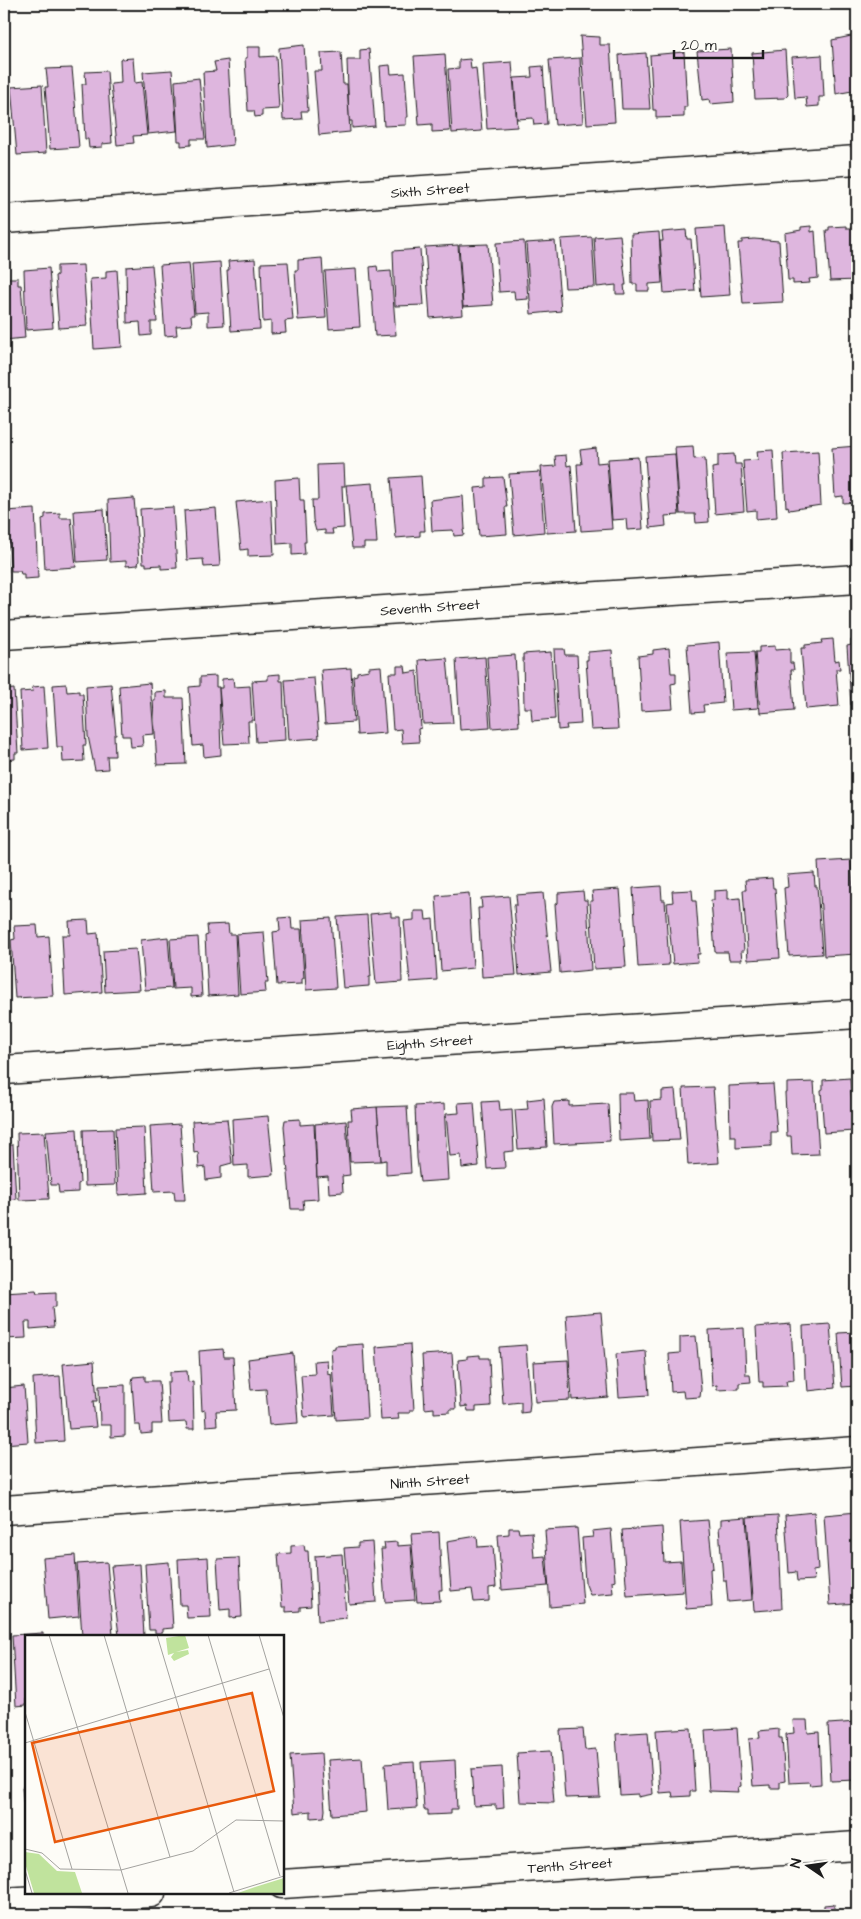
<svg xmlns="http://www.w3.org/2000/svg" width="861" height="1919" font-family="'Architects Daughter',sans-serif">
<style>
.building{fill:#deb6de;stroke:#1c1c1c}
.lines{fill:none;stroke-linecap:round;stroke-linejoin:round}
.street-casing{stroke:#1c1c1c;stroke-width:31}
.street{stroke:#fdfcf7;stroke-width:28}
.labels{text-anchor:middle;stroke-width:4;stroke-linejoin:round;paint-order:stroke}
.street-label{font-size:14px;fill:#1c1c1c;stroke:#fdfcf7}
.inset-road{fill:none;stroke:#a3a29f;stroke-width:1}
.view{fill:#e8590c;fill-opacity:0.15;stroke:#e8590c;stroke-width:2.5}
.inset-edge{fill:none;stroke:#1c1c1c;stroke-width:2.5}
</style>
<rect width="100%" height="100%" fill="#fdfcf7"/>
<filter id="ink" filterUnits="userSpaceOnUse"><feTurbulence type="fractalNoise" baseFrequency=".02" numOctaves="2"/><feDisplacementMap in="SourceGraphic" scale="10" xChannelSelector="R" yChannelSelector="G"/><feConvolveMatrix kernelMatrix="1 2 1 2 8 2 1 2 1" color-interpolation-filters="sRGB"/></filter>
<g filter="url(#ink)">
<g class="building">
<path d="M856,35L857,90L836,94L832,40Z"/>
<path d="M580,36L600,37V45H610L615,122L587,124Z"/>
<path d="M304,45L308,111H301L302,119L283,120L279,48Z"/>
<path d="M247,47H260V57L276,56L279,109L262,110V116L255,117L254,111H248L245,58H247Z"/>
<path d="M369,49L375,126L352,128V121H349L347,60H360V50Z"/>
<path d="M731,49L734,102L710,104L709,99L702,100L697,51Z"/>
<path d="M785,50L788,95L785,98L755,99L752,53Z"/>
<path d="M341,52L343,84H347L350,132L319,135L314,71H322L321,53Z"/>
<path d="M684,52L687,107H684V117L656,118V110H653L650,55Z"/>
<path d="M646,53L650,109H622L619,55Z"/>
<path d="M445,54L450,131L432,132V124L419,125L414,56Z"/>
<path d="M822,55L824,97H819V106L807,107L806,97L795,98L792,57Z"/>
<path d="M133,58L135,83L142,82L147,135L133,136L134,143L117,145L111,84L121,83L120,59Z"/>
<path d="M580,58L583,123L555,125L549,60Z"/>
<path d="M470,59L471,69L476,68L482,131L452,133L448,69L459,68V60Z"/>
<path d="M228,60L233,145L207,148L203,72L216,71L214,62Z"/>
<path d="M512,62L517,127L487,129L483,64Z"/>
<path d="M390,65L391,74L405,73L408,117H406V125L384,126L380,66Z"/>
<path d="M543,66L547,124L534,125L533,118L517,119L514,78L532,77L531,67Z"/>
<path d="M72,68L79,147L50,149L45,87H48L46,69Z"/>
<path d="M172,70L177,131L148,134L143,72Z"/>
<path d="M107,71L112,143L102,144V147L89,148L88,139H85L82,84H86L85,72Z"/>
<path d="M199,78L205,139H191V145L181,146V141H178L175,81Z"/>
<path d="M42,85L46,153L17,155L11,87Z"/>
<path d="M4,95L8,143H5L6,153H4Z"/>
<path d="M811,226V232L815,231L818,278L809,279L810,283L793,284V280H788L785,233L801,230V227Z"/>
<path d="M846,226V228H857V280L830,281L826,230H829V227Z"/>
<path d="M725,227L730,295L701,297L696,229Z"/>
<path d="M686,230L687,239H691L695,291L664,293L660,241H663L662,232Z"/>
<path d="M659,232L662,283L649,284V291H637V284H632L631,234Z"/>
<path d="M620,235L626,285H624L625,294H616V285L597,287L594,237Z"/>
<path d="M592,237L595,287L565,288L561,239Z"/>
<path d="M754,239L779,241L783,302L743,304L738,243H742V240Z"/>
<path d="M524,241L528,299L515,300L514,291L499,292L496,243Z"/>
<path d="M555,241L561,311L531,314L526,243Z"/>
<path d="M488,244L493,305L463,307L459,245Z"/>
<path d="M458,245L463,315L430,318L425,247Z"/>
<path d="M420,249L424,305L395,306L393,251Z"/>
<path d="M322,258L326,318L298,320L295,270H298V260Z"/>
<path d="M255,259L260,329L231,331L227,270H229L228,261Z"/>
<path d="M220,262L224,325L208,326V312L195,313L192,264Z"/>
<path d="M288,262L293,320L285,321L286,333L271,334V321L263,322L261,263Z"/>
<path d="M189,263L194,315H191L192,325L176,326L177,335L165,336L160,265Z"/>
<path d="M83,265L87,326L59,328L55,276L57,275V266Z"/>
<path d="M152,265L157,322H151V335L141,336L140,322L127,323L126,267Z"/>
<path d="M377,266L378,272L391,271L396,335L375,336L370,267Z"/>
<path d="M49,268L53,328L26,330L24,270Z"/>
<path d="M356,269L360,327L329,329L325,271Z"/>
<path d="M117,270L122,347L94,349L90,279L106,278V271Z"/>
<path d="M4,278H18V285H21L25,338L4,340Z"/>
<path d="M693,446L694,459L705,458L709,522L696,523L695,514H680L675,447Z"/>
<path d="M857,446V502L843,503V496L835,497L832,448Z"/>
<path d="M596,448L597,463L607,462L612,529L581,531L577,464H582L580,450Z"/>
<path d="M773,450L777,517L756,519V510L747,511L743,461L758,460L757,451Z"/>
<path d="M818,451L821,505L789,510L788,506L786,507L783,453Z"/>
<path d="M675,454L679,515L665,516L666,526L650,528L645,456Z"/>
<path d="M734,454L735,464H741L744,511L715,514L712,468L718,467V455Z"/>
<path d="M566,455L567,466L571,465L576,531L547,533L541,467L556,466L555,456Z"/>
<path d="M638,457L643,529L627,530L626,519L612,520L608,459Z"/>
<path d="M344,464L345,486H342L344,528L332,529L333,534H325V530L316,531L313,520L312,500H318L317,465Z"/>
<path d="M540,472L544,532L514,535L509,474Z"/>
<path d="M421,476L425,531H420V536L396,538L391,478Z"/>
<path d="M503,477L507,507H505L507,534L479,536L475,488L486,487V478Z"/>
<path d="M299,478L300,500H304L306,542H304L305,554L292,555V543L277,544L275,480Z"/>
<path d="M373,483L377,543H364V548H352L346,485Z"/>
<path d="M463,496L465,529L463,530L464,535L454,536L453,530L432,531L430,500Z"/>
<path d="M134,498L139,560L138,565L126,566V561L110,562L108,500Z"/>
<path d="M271,499L274,555L248,556V549L241,550L236,502Z"/>
<path d="M173,507L177,568L161,569V565L146,566V563H143L140,509Z"/>
<path d="M216,508L220,566L204,567L203,559L187,560L184,511Z"/>
<path d="M35,509L38,578L24,579V574H21L20,571H11L6,511Z"/>
<path d="M104,509L107,560L77,562L74,511Z"/>
<path d="M60,513V518H71L76,567L45,569L42,519L45,518V514Z"/>
<path d="M4,518L7,572L4,573Z"/>
<path d="M833,639L835,661L839,660L840,669H836L839,706L806,709L801,648H805V645L822,643L821,640Z"/>
<path d="M851,640H857V704L851,705L847,646L851,645Z"/>
<path d="M719,642L723,703L703,705L704,712L692,713L687,645Z"/>
<path d="M775,646V650L790,649V663H793L794,670H791L794,710L760,713L755,652H759V647Z"/>
<path d="M669,648L671,673H676V683L671,684L673,709L641,711L638,656L653,654V650Z"/>
<path d="M554,649H564L565,655H577L581,724L566,725L567,729L558,730Z"/>
<path d="M612,650L618,729L591,730L586,660H588V652Z"/>
<path d="M551,652L555,719L532,721L531,708H524L523,654Z"/>
<path d="M754,652L758,708L731,710L727,653Z"/>
<path d="M515,655L519,726L492,728L487,657Z"/>
<path d="M485,657L490,728L460,730L456,659Z"/>
<path d="M447,658L453,723L423,724L419,660Z"/>
<path d="M381,666L386,733L357,735L353,676L357,675V672L369,670V667Z"/>
<path d="M397,666H405L406,673L417,671L421,728L418,729L419,742L402,743L401,729L393,730L389,673H397Z"/>
<path d="M351,668L354,722L325,724L321,670Z"/>
<path d="M280,674V681H283L285,740L256,742L252,681L268,680V675Z"/>
<path d="M216,676V687H219L221,755L204,757L203,745L193,746L189,687L200,686V677Z"/>
<path d="M233,678L234,687L250,686L252,721H248L249,743L224,744L219,688H222V679Z"/>
<path d="M314,678L319,738L289,740L285,680Z"/>
<path d="M150,683L154,734L142,735L143,746L131,747L130,736H122L119,686Z"/>
<path d="M66,684L67,692L79,691V694H83L86,745H83L84,761L63,762L62,747H57L53,685Z"/>
<path d="M111,684L116,735H114L115,756H107L108,769L95,770L88,736L86,686Z"/>
<path d="M44,686L48,748L23,750L20,692L33,691L32,687Z"/>
<path d="M14,689L18,753H15V759L4,760V690Z"/>
<path d="M166,691V698H183L186,764L157,765L153,700H155V692Z"/>
<path d="M851,860L857,954L824,956L818,862Z"/>
<path d="M814,873L815,886H817L822,954L789,956L784,888L788,887L787,875Z"/>
<path d="M772,878L773,888H775L780,958L748,960L743,890H746L745,880Z"/>
<path d="M661,886L662,900H665L669,965L638,967L633,888Z"/>
<path d="M620,889L626,967L594,969L590,901H593L592,891Z"/>
<path d="M692,890L693,901H696L700,954H697L698,962L673,964L667,903L673,902L672,891Z"/>
<path d="M728,890V899L740,898L744,951H741L742,960H729L728,952H715L711,900H714V891Z"/>
<path d="M583,891L584,900H587L591,970L560,973L555,904L558,903V893Z"/>
<path d="M469,893L473,968L441,971L436,896Z"/>
<path d="M543,893L551,972L519,975L514,905H517L516,895Z"/>
<path d="M509,896L516,975L482,977L478,908H482L481,898Z"/>
<path d="M414,911H425L426,920L433,919L437,980L410,982L404,921L414,920Z"/>
<path d="M391,912V917H400L402,982L376,984L370,914Z"/>
<path d="M367,915L371,977H369V986L343,988L337,917Z"/>
<path d="M291,917L292,929H301L304,978L302,979V984L277,985L273,932L280,931L279,918Z"/>
<path d="M331,918L336,988L306,990L302,920Z"/>
<path d="M88,920L89,934L98,933L102,992L65,995L62,935H70L69,921Z"/>
<path d="M228,924L229,934H235L238,994L208,996L205,936L208,935L207,925Z"/>
<path d="M37,925L38,937L49,936L53,996L15,998L11,940L15,939L14,926Z"/>
<path d="M264,932L268,983H265L266,992L240,994L236,934Z"/>
<path d="M168,937L172,988L145,990L141,940Z"/>
<path d="M198,937L202,996L191,997V988L173,989L170,939Z"/>
<path d="M136,949L140,990L105,992L103,951Z"/>
<path d="M850,1078L854,1131L824,1133L821,1090L823,1089V1080Z"/>
<path d="M857,1078V1138L853,1079Z"/>
<path d="M814,1082L819,1154L792,1155L791,1136H787L785,1093H787V1083Z"/>
<path d="M773,1084L777,1132H771V1146L736,1148V1136H730L729,1086Z"/>
<path d="M713,1087L719,1163L688,1165L683,1088Z"/>
<path d="M675,1090L680,1140L652,1141L650,1101L662,1100V1091Z"/>
<path d="M618,1093H633L634,1101L648,1100L650,1139L619,1141Z"/>
<path d="M544,1098L547,1147L518,1149L515,1110L528,1109L527,1100Z"/>
<path d="M499,1101L500,1110L512,1109L514,1151L504,1152L505,1168L487,1169L482,1102Z"/>
<path d="M569,1101V1106L608,1104L610,1141L554,1144L552,1107L554,1102Z"/>
<path d="M474,1102L479,1166L462,1168L461,1155L450,1156L446,1114L459,1113L458,1103Z"/>
<path d="M444,1104L448,1180L420,1182L417,1158L415,1106Z"/>
<path d="M407,1106L411,1173L386,1175V1160L381,1161L377,1107Z"/>
<path d="M377,1107L381,1161L350,1162L348,1120H352L351,1109Z"/>
<path d="M268,1116L274,1175L248,1177V1165L234,1166L232,1119Z"/>
<path d="M227,1119L232,1163L221,1166V1178L206,1180L205,1167L199,1168L198,1152L194,1153L192,1121Z"/>
<path d="M300,1119V1125L314,1124L318,1199L303,1200L304,1209H291L284,1126L285,1120Z"/>
<path d="M346,1121L350,1175L342,1176L343,1192L329,1193L328,1176L317,1177L315,1124Z"/>
<path d="M180,1124L185,1200H175L174,1191L154,1192L150,1126Z"/>
<path d="M144,1127L147,1193L118,1195L115,1128Z"/>
<path d="M77,1129L80,1183L78,1184V1192L59,1193L58,1185H51L46,1131Z"/>
<path d="M113,1129L115,1185L85,1186L83,1130Z"/>
<path d="M44,1132L49,1199L19,1200L17,1133Z"/>
<path d="M4,1145H13L16,1199L4,1200Z"/>
<path d="M36,1291L37,1294L56,1293V1307H52L54,1327L30,1329V1322H25L26,1338L4,1339V1293Z"/>
<path d="M601,1312L608,1397L572,1400L566,1315Z"/>
<path d="M791,1324L794,1380L786,1381L787,1386L763,1387V1382H759L756,1327Z"/>
<path d="M830,1324L835,1388L808,1391L807,1379L805,1380L803,1326Z"/>
<path d="M744,1328L746,1375H750L751,1382L739,1383V1389L717,1390V1385L712,1386L709,1330Z"/>
<path d="M857,1332V1386L842,1387L838,1333Z"/>
<path d="M696,1336L701,1389L700,1397L684,1398L683,1391L671,1392L669,1354L680,1353V1337Z"/>
<path d="M363,1344L367,1418L336,1420L331,1349L335,1348V1346Z"/>
<path d="M410,1344L414,1410H410V1413H398L399,1419L381,1420L376,1347Z"/>
<path d="M526,1345L530,1403L529,1412L521,1413V1402L503,1404L499,1347Z"/>
<path d="M223,1349L224,1357H233L236,1410L216,1411L217,1425L206,1426L205,1410L202,1411L199,1351Z"/>
<path d="M646,1351L649,1395L619,1397L616,1354Z"/>
<path d="M293,1353L298,1423L269,1425L266,1389L251,1390L248,1359Z"/>
<path d="M452,1353L456,1409H450V1412L434,1413V1408L425,1409L422,1355Z"/>
<path d="M480,1355V1358H489L491,1406L476,1407V1411H468L467,1406L461,1407L458,1360L467,1359V1356Z"/>
<path d="M327,1360L328,1374L331,1373L334,1415L304,1417L301,1375L315,1374L314,1361Z"/>
<path d="M568,1360L570,1400L535,1402L533,1362Z"/>
<path d="M94,1361L97,1401H93L96,1427L69,1429L63,1364Z"/>
<path d="M187,1371L188,1382L193,1381L194,1429H187L186,1422L169,1423L167,1382H170V1372Z"/>
<path d="M60,1376L64,1441L36,1443L33,1378Z"/>
<path d="M145,1376V1381H159L162,1424H152V1433L141,1434L140,1425H135L132,1382L133,1377Z"/>
<path d="M125,1385V1436L111,1437V1425H100L99,1386Z"/>
<path d="M24,1386L28,1442L4,1444V1388Z"/>
<path d="M814,1512L818,1570L813,1571L814,1580L797,1581L796,1572L789,1573L785,1515Z"/>
<path d="M857,1512V1603L830,1605L824,1515Z"/>
<path d="M778,1515L782,1609L754,1611L747,1517Z"/>
<path d="M746,1517L752,1600L728,1602L726,1580H723L719,1527H721V1519Z"/>
<path d="M708,1520L713,1568L710,1569L712,1607L686,1609L680,1522Z"/>
<path d="M662,1527L664,1562L681,1561L683,1592L627,1596L622,1530Z"/>
<path d="M509,1528H518L519,1533L532,1532L534,1557L545,1556L548,1586L502,1590L498,1535L509,1534Z"/>
<path d="M577,1528L583,1604L550,1607L545,1530Z"/>
<path d="M611,1529L615,1580L612,1581L613,1593L590,1595L585,1582L582,1538L593,1537L592,1531Z"/>
<path d="M439,1532L442,1590H439L440,1601L417,1602L411,1534Z"/>
<path d="M477,1536L478,1547L493,1546L496,1587L489,1588V1601L474,1602L472,1589L451,1591L447,1541Z"/>
<path d="M372,1542L376,1602L349,1604L344,1548L358,1547V1543Z"/>
<path d="M397,1542V1546L411,1545L415,1600L385,1602L381,1549H385L384,1543Z"/>
<path d="M304,1545L305,1551H308L311,1606L300,1607V1611L286,1612V1607H282L278,1554L291,1553V1546Z"/>
<path d="M342,1554L346,1618L318,1621L315,1556Z"/>
<path d="M75,1555L79,1616L48,1619L43,1558Z"/>
<path d="M208,1557L211,1617L187,1618L186,1605H180L178,1559Z"/>
<path d="M239,1558L242,1617L230,1618V1609L220,1610L217,1559Z"/>
<path d="M107,1562L113,1636H82L77,1564Z"/>
<path d="M169,1562L173,1628L162,1629V1633H155V1630H149L145,1564Z"/>
<path d="M140,1564L144,1636H119L111,1566Z"/>
<path d="M43,1633V1636H26V1705L16,1706L12,1635Z"/>
<path d="M793,1720H807L808,1733L819,1732L821,1784L810,1785L809,1782L789,1783L786,1734L794,1733Z"/>
<path d="M857,1722V1780L831,1781L828,1724Z"/>
<path d="M691,1728L695,1791H690V1796L673,1797L672,1792L660,1793L656,1730Z"/>
<path d="M737,1728L741,1786L738,1787L739,1792L709,1791L705,1730Z"/>
<path d="M583,1729L585,1750L596,1749L600,1797L565,1798L560,1730Z"/>
<path d="M779,1729V1738H782L785,1781L780,1782V1788H770V1785L753,1786L749,1739L760,1738L759,1731Z"/>
<path d="M648,1732L653,1794L638,1797V1794L620,1795L616,1734Z"/>
<path d="M550,1751L554,1803L520,1802L517,1753Z"/>
<path d="M321,1753L325,1810L324,1817L311,1818V1811L294,1813L290,1755Z"/>
<path d="M362,1758L366,1812L332,1815L328,1760Z"/>
<path d="M455,1760L457,1809H451V1814L428,1815V1810H424L421,1762Z"/>
<path d="M414,1762L417,1808L388,1810L385,1764Z"/>
<path d="M502,1767L504,1808L496,1809V1805L474,1806L471,1769Z"/>
<path d="M22,1787H26V1830Z"/>
<path d="M834,1904V1913L853,1911V1915H821L824,1913V1905Z"/>
</g>
<g class="lines">
<g class="street-casing">
<g id="street">
<path d="M4,219L857,160"/>
<path d="M4,635L857,579"/>
<path d="M4,1070L857,1014"/>
<path d="M4,1510L857,1451"/>
<path d="M282,1884L857,1846"/>
<path d="M4,1902L151,1893"/>
</g>
</g>
<use href="#street" class="street"/>
</g>
</g>
<g class="labels">
<g class="street-label">
<text transform="translate(430 190) rotate(-4)" y="5">Sixth Street</text>
<text transform="translate(430 607) rotate(-4)" y="5">Seventh Street</text>
<text transform="translate(430 1042) rotate(-4)" y="5">Eighth Street</text>
<text transform="translate(430 1481) rotate(-4)" y="5">Ninth Street</text>
<text transform="translate(570 1865) rotate(-4)" y="5">Tenth Street</text>
</g>
</g>
<g transform="translate(25 1635)">
<rect width="259" height="259" fill="#fdfcf7"/>
<path d="M160,0L164,13L151,17L163,15L164,19L149,26L146,22L149,18L143,20L141,3ZM0,217L14,219L32,236L50,237L57,258H9L0,228ZM259,243V258H213L230,252Z" fill="#c0e39d"/>
<path class="inset-road" d="M24,0L96,235L168,216L211,185L259,186M79,0L145,222M132,0L209,257M183,0L255,241M234,0L259,83M0,77L47,234M0,108L244,34M0,214L17,218L35,234L96,235L103,258M0,235L7,258M204,258L259,241"/>
<path class="view" d="M227,58L249,156L30,207L7,108Z"/>
<rect width="259" height="259" class="inset-edge"/>
</g>
<rect width="861" height="1919" fill="none" stroke="#fdfcf7" stroke-width="20"/>
<rect x="10" y="10" width="841" height="1899" fill="none" stroke="#1c1c1c" stroke-width="2" filter="url(#ink)"/>
<g transform="translate(808 1866) rotate(283)" stroke="#fdfcf7" stroke-width="4" paint-order="stroke">
<path d="M0-4L9 19L0 12L-9 19Z" fill="#1c1c1c"/>
<text y="-8" font-size="14" font-weight="bold" text-anchor="middle" fill="#1c1c1c">N</text>
</g>
<path d="M674 50v8h89v-8" fill="none" stroke="#1c1c1c" stroke-width="2.5"/>
<text x="681" y="50" font-size="15" fill="#1c1c1c" stroke="#fdfcf7" stroke-width="4" paint-order="stroke">20 m</text>
</svg>
